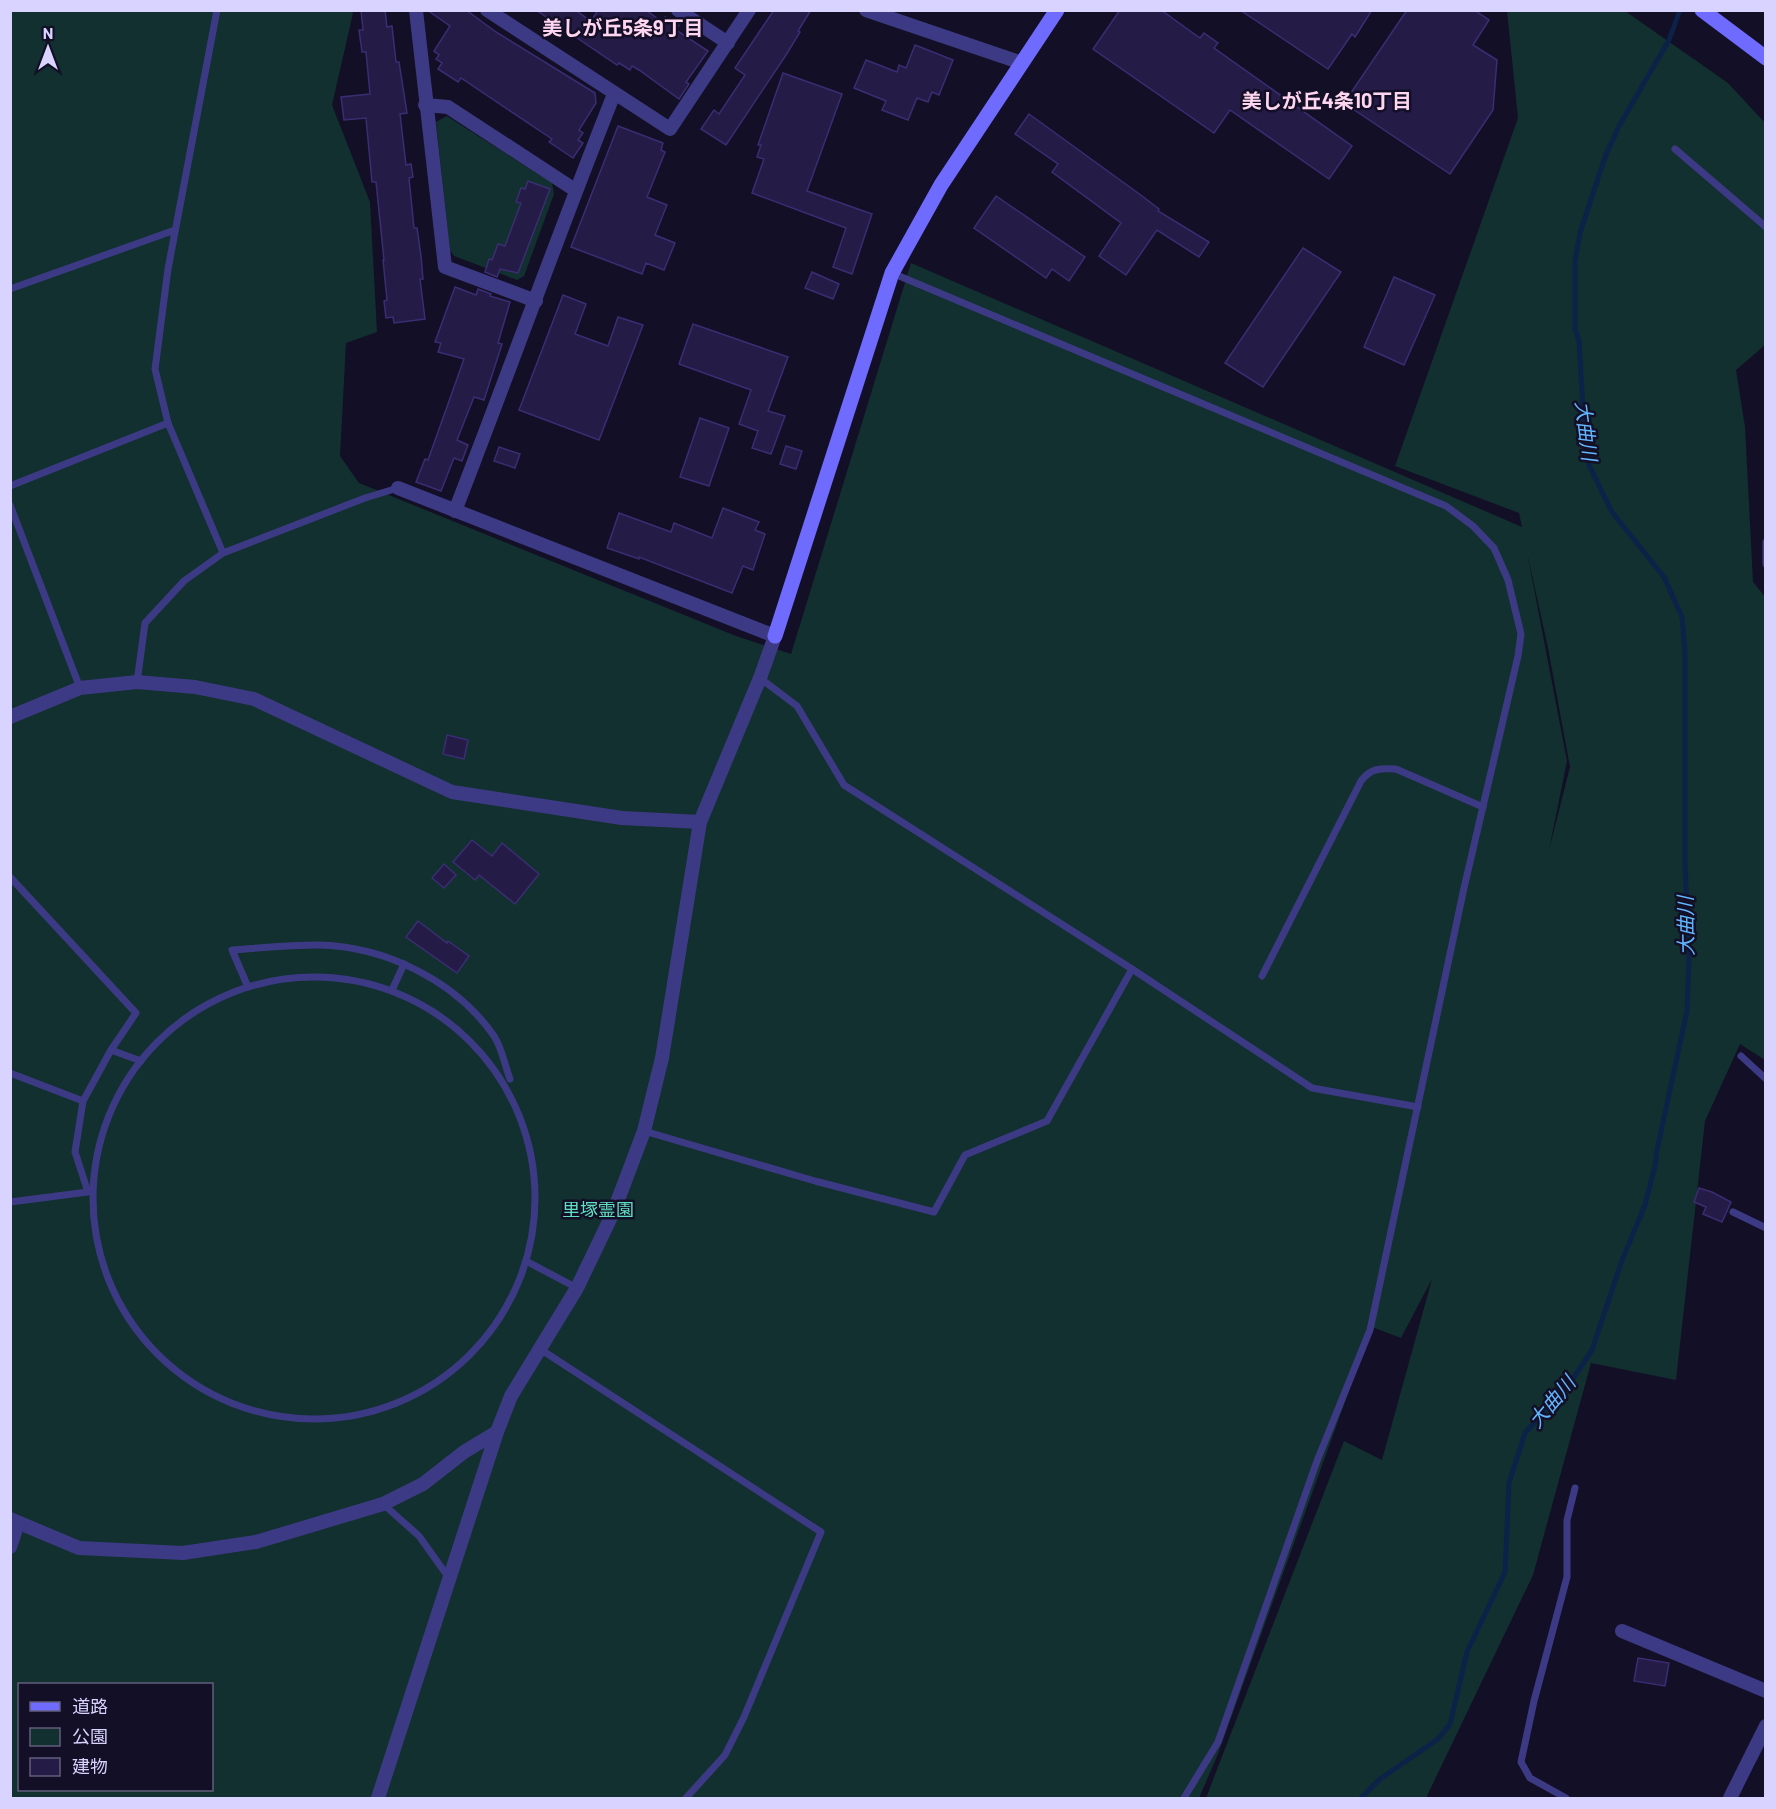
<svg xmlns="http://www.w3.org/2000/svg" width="1776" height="1809" font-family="Barlow,'Noto Sans JP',sans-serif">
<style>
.green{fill:#12302f;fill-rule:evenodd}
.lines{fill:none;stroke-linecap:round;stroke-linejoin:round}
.stream{stroke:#0c2248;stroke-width:5}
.building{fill:#241b47;stroke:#3b2d73;stroke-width:1.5}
.lane{stroke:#3d3a85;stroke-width:7}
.street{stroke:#3d3a85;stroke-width:14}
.secondary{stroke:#6f6bff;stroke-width:15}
.labels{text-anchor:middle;stroke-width:5;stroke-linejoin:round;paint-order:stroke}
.park-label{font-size:18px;fill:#5fe0c0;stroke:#130f26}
.neighbourhood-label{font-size:20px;font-weight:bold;fill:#ffd6f0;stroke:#130f26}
.water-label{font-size:20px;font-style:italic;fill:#62b6ff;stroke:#130f26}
</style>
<rect width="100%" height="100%" fill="#130f26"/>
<g class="green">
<path d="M11,11H352L353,13L332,105L370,202L377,332L346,343L340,456L359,483L736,636L791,654L911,263L1522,527L1519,513L1395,466L1518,118L1507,11H1625L1728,83L1766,124L1765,345L1736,370L1745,427L1753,582L1766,598L1765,1060L1740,1044L1705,1121L1676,1380L1591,1363L1533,1575L1426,1798H1206L1344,1441L1382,1460L1432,1279L1401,1338L1372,1327L1218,1754L1199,1798H11ZM1527,552L1548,648L1570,767L1549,850L1567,761ZM20,1684H212V1790H20Z"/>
<path d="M447,116L552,183L554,194L524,276L517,280L454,256L450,250L436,122Z"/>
</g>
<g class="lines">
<path class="stream" d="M1361,1798L1380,1779L1438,1739L1450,1724L1467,1652L1505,1572L1509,1483L1525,1433L1572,1380L1592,1350L1622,1260L1645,1205L1655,1166L1657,1150L1687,1011L1689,959L1685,862V653L1682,617L1664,577L1612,512L1589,465L1585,445L1579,341L1575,329V261L1580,233L1605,157L1619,126L1669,40L1680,10"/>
</g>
<g class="building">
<path d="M361,10H385L387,27L392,26L396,62H399L407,113L400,114L406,165L411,164L413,177L409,178L414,228H417L421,256L423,279H420L425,319L394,323L393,317L386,318L384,301L387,300L383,260H384L376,182H372L366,118L344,120L341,97L370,94L366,52H362L359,30H363Z"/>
<path d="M427,10H466L496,32L595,93L596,103L579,130L583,133L578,140L583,143L573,158L549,142L552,139L461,78L458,82L438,69L442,63L436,59L439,55L434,51L450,26Z"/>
<path d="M536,10H575L591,21L598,10H646L662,22L665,17L679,25L676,30L708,51L686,82L689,84L679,99L639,70L632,66L630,70L619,63L617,65Z"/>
<path d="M774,10H811L798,31L800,32L786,55L726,145L701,129L714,110L719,114L745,75L735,68Z"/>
<path d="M1120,10H1161L1200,38L1204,33L1218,43L1214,48L1352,146L1329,179L1230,110L1214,133L1093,49Z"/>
<path d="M1240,10H1372L1355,37L1352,34L1328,69Z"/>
<path d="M1407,10H1474L1489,20L1473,45L1497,60L1493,110L1450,174L1344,103Z"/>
<path d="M915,45L953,60L939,95L932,92L928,102L917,98L908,120L882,110L886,101L854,88L866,60L897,72L899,65L906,68Z"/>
<path d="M783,73L842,94L807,191L872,214L852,274L833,267L846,228L752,193L764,159L757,157L761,145H758Z"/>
<path d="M1029,114L1138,193L1159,209L1158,211L1209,242L1199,257L1157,230L1126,275L1099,256L1121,223L1052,172L1058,164L1015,134Z"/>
<path d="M618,126L663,143L661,150L665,152L647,197L667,205L655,235L675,243L664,270L646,263L642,274L571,247Z"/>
<path d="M528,181L550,189L518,273L500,269L497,277L485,272L489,259L492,260L498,244L505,246L521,203L516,202L521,188L525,189Z"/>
<path d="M996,196L1085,257L1069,281L1052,269L1046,278L974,228Z"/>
<path d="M1303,248L1341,272L1263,387L1225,363Z"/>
<path d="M812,272L839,284L833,299L805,288Z"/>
<path d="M1394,277L1435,295L1404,365L1364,347Z"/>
<path d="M455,287L476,295L478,289L491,294L490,296L510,302L498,343L502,344L484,400L474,397L457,440L468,445L462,461L454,458L441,491L416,482L425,459L428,460L464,359L438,352L441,343L435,342Z"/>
<path d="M563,295L586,304L575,334L608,346L618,317L643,325L599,440L519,410Z"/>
<path d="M693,324L788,357L768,411L785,416L771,454L752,448L758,431L739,424L751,390L679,364Z"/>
<path d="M700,418L729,428L709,486L680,477Z"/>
<path d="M786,446L802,451L796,469L780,464Z"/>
<path d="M499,447L520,454L515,468L494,461Z"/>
<path d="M723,508L759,522L755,530L765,534L753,570L743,566L732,593L639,557V559L607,548L619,513L671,532L674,523L712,538Z"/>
<path d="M447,735L468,740L464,759L443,754Z"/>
<path d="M472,840L492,856L502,843L539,874L515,904L479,875L475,880L453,862Z"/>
<path d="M444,864L456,875L444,888L432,878Z"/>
<path d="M418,921L447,943L448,941L469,956L457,973L406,937Z"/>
<path d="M1699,1188L1712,1192L1731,1202L1722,1222L1703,1214L1706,1207L1694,1202Z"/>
<path d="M1638,1658L1669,1663L1665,1686L1634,1681Z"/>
</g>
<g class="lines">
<g class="lane">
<path d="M217,10L168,269L155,369L168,423L223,553"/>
<path d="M1675,149L1766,227"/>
<path d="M892,273L1446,506L1473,526L1494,548L1508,580L1521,634L1518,656L1464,888L1370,1330L1317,1461L1218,1742L1184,1798"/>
<path d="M10,289L175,230"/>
<path d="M10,486L168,423"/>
<path d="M10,505L80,688"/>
<path d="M1766,542V564"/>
<path d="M137,682L145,623L184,581L223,553L365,498L398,488"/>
<path d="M10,877L136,1013L111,1050L141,1061"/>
<path d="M1132,969L1312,1088L1418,1107"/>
<path d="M1262,976L1361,781C1371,768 1380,768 1396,769L1483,807"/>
<circle cx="314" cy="1198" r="221"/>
<path d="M248,987L232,950C260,948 290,945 318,945C385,946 456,981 494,1036C502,1048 505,1066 510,1079"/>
<path d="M392,990L404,964"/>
<path d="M1741,1056L1766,1079"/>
<path d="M10,1073L83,1101"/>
<path d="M644,1131L815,1181L934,1212L965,1155L1047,1121L1132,969L844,785L797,706L760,678"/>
<path d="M10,1202L88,1192L75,1152L83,1101L111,1050"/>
<path d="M1733,1212L1766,1228"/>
<path d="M526,1261L577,1288"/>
<path d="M540,1349L821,1532L744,1717L725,1755L686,1798"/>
<path d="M383,1504L419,1536L449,1578"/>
<path d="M1566,1798L1530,1778L1521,1762L1534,1701L1567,1577V1520L1575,1488"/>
</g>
<g class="street">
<path d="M416,10L445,267L536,301"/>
<path d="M487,10L670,129L749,10"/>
<path d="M678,10L728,43"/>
<path d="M866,10L1022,63"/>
<path d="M425,105L448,107L575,190"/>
<path d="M455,511C509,372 559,232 614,94"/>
<path d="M10,717L80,688L137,682L195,687L254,699L452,792L622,818L700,822"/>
<path d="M10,1519L79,1548L183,1553L256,1542L383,1504L423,1484L464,1452L497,1432"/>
<path d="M10,1547L18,1523"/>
<path d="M1622,1631L1766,1691"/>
<path d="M378,1798L497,1432L511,1396L577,1288L613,1213L644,1131L662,1058L700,822L760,678L775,636L398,488"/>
<path d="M1730,1798L1766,1726"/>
</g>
<g class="secondary">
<path d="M1702,10L1766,58"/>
<path d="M775,636L892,273L941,185L1057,10"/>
</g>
</g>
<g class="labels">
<g class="park-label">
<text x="598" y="1216">里塚霊園</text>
</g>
<g class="neighbourhood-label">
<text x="623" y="35">美しが丘5条9丁目</text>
<text x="1327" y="108">美しが丘4条10丁目</text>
</g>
<g class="water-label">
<text transform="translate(1586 431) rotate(83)" y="7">大曲川</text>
<text transform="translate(1686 926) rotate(-91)" y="7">大曲川</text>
<text transform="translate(1552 1402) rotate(-50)" y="7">大曲川</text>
</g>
</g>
<rect width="1776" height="1809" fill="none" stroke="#d9d4ff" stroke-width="24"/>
<rect x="18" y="1683" width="195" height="108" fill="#130f26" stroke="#625e7d" stroke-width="1.5"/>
<rect x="30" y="1702" width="30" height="9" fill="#6f6bff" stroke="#625e7d" stroke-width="1.5"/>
<text x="72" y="1713" font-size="18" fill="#d9d4ff">道路</text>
<rect x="30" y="1728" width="30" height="18" fill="#12302f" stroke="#625e7d" stroke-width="1.5"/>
<text x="72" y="1743" font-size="18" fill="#d9d4ff">公園</text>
<rect x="30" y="1758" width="30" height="18" fill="#241b47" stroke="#625e7d" stroke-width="1.5"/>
<text x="72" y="1773" font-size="18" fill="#d9d4ff">建物</text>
<g transform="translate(48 48)" stroke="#130f26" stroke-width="4.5" paint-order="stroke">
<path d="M0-4.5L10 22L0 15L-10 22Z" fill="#d9d4ff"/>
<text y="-9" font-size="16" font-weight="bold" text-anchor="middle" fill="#d9d4ff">N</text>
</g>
</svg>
